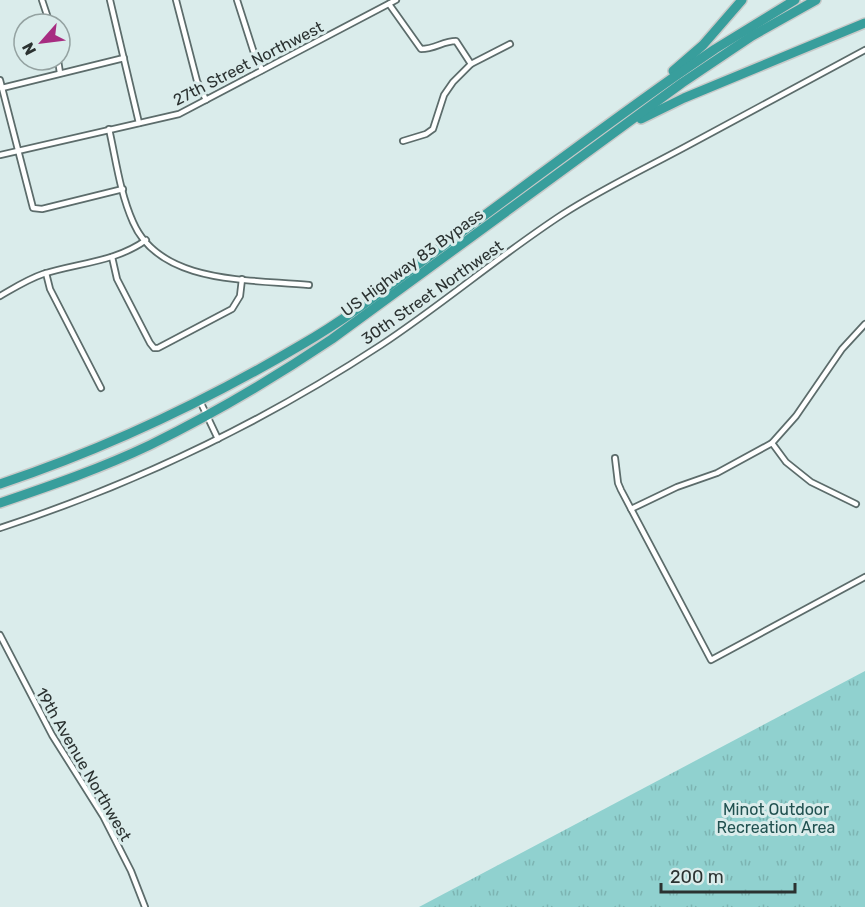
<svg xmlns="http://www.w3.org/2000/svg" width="865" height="907" font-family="Rubik,sans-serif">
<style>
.park{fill:url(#park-tufts)}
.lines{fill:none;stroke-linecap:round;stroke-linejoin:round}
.street-casing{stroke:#5c6c6b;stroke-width:8}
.highway-casing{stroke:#c8cac9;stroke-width:12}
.street{stroke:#fff;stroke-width:4.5}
.highway{stroke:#389e9c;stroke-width:9}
.labels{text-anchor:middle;stroke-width:6;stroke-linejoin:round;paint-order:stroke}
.street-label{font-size:16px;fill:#2b3231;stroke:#daeceb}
.park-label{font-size:16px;fill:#215150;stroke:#daeceb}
</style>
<defs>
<pattern id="park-tufts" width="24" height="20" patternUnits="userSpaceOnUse" patternTransform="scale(1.5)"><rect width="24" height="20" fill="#90d1cf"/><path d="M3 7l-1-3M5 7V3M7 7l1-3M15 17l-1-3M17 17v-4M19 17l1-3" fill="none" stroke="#7cb4b2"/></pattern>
</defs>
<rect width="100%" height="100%" fill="#daeceb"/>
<path class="park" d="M865,671V907H419Z"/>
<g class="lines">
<g class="street-casing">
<g id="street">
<path d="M42,0L50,24"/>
<path d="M110,0L139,123"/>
<path d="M176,0L197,81L206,100"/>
<path d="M237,0L253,50L262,70"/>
<path d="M389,4L421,49C435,49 443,41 456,41L471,64L510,44"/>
<path d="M58,60L60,73"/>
<path d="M0,80L33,208L42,209L123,189"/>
<path d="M2,88L124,58"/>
<path d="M109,129C116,160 120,193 133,222C160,285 251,279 309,285"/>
<path d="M403,141L426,134L433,129L444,95L453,82L471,64"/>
<path d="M0,155L179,114L396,0"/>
<path d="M112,257L117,279L150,343L154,348H158L232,309L240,296L242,279"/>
<path d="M46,273L50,289L101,388"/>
<path d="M0,296C14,288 28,279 43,274C77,263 116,262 146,240"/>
<path d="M200,401L218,439"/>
<path d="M772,443L786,462L811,482L856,504"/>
<path d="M615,458L618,483L621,490L711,660L865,577"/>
<path d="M631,509L677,487L717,473L772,443L796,416L842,349L865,324"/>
<path d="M0,528C135,484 262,423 381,345C443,304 500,255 563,214C602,189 644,169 685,147C745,115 805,82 865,50"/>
<path d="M0,635L52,735L103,816L131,871L145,907"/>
</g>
</g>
<g class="highway-casing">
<g id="highway">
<path d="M673,71L703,45L742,0"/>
<path d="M641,119L684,98L865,23"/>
<path d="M0,484C105,449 206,401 301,345C350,317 394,282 439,249C517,191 595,133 674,77L715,49L795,0"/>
<path d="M0,503C50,486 102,468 150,445C213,414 274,378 332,339L682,83L752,36L816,0"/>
</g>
</g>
<use href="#street" class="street"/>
<use href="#highway" class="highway"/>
</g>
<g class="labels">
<g class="street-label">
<text transform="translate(248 63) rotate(-27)" y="6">27th Street Northwest</text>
<text transform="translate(412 262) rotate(-36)" y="6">US Highway 83 Bypass</text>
<text transform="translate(432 292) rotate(-35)" y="6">30th Street Northwest</text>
<text transform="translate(84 764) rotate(60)" y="6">19th Avenue Northwest</text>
</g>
<g class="park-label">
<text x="776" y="815">Minot Outdoor<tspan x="776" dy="18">Recreation Area</tspan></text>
</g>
</g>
<g transform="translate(42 42) rotate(242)"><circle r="28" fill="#daeceb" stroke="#94a2a1" stroke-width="1.5"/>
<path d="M0-4.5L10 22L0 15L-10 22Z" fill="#a72c81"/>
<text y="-9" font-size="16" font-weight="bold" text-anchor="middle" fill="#2b3231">N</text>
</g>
<path d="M661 883v9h134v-9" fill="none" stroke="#2b3231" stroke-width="3"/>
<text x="670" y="883" font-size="18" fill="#2b3231" stroke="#daeceb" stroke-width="4.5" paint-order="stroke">200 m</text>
</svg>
